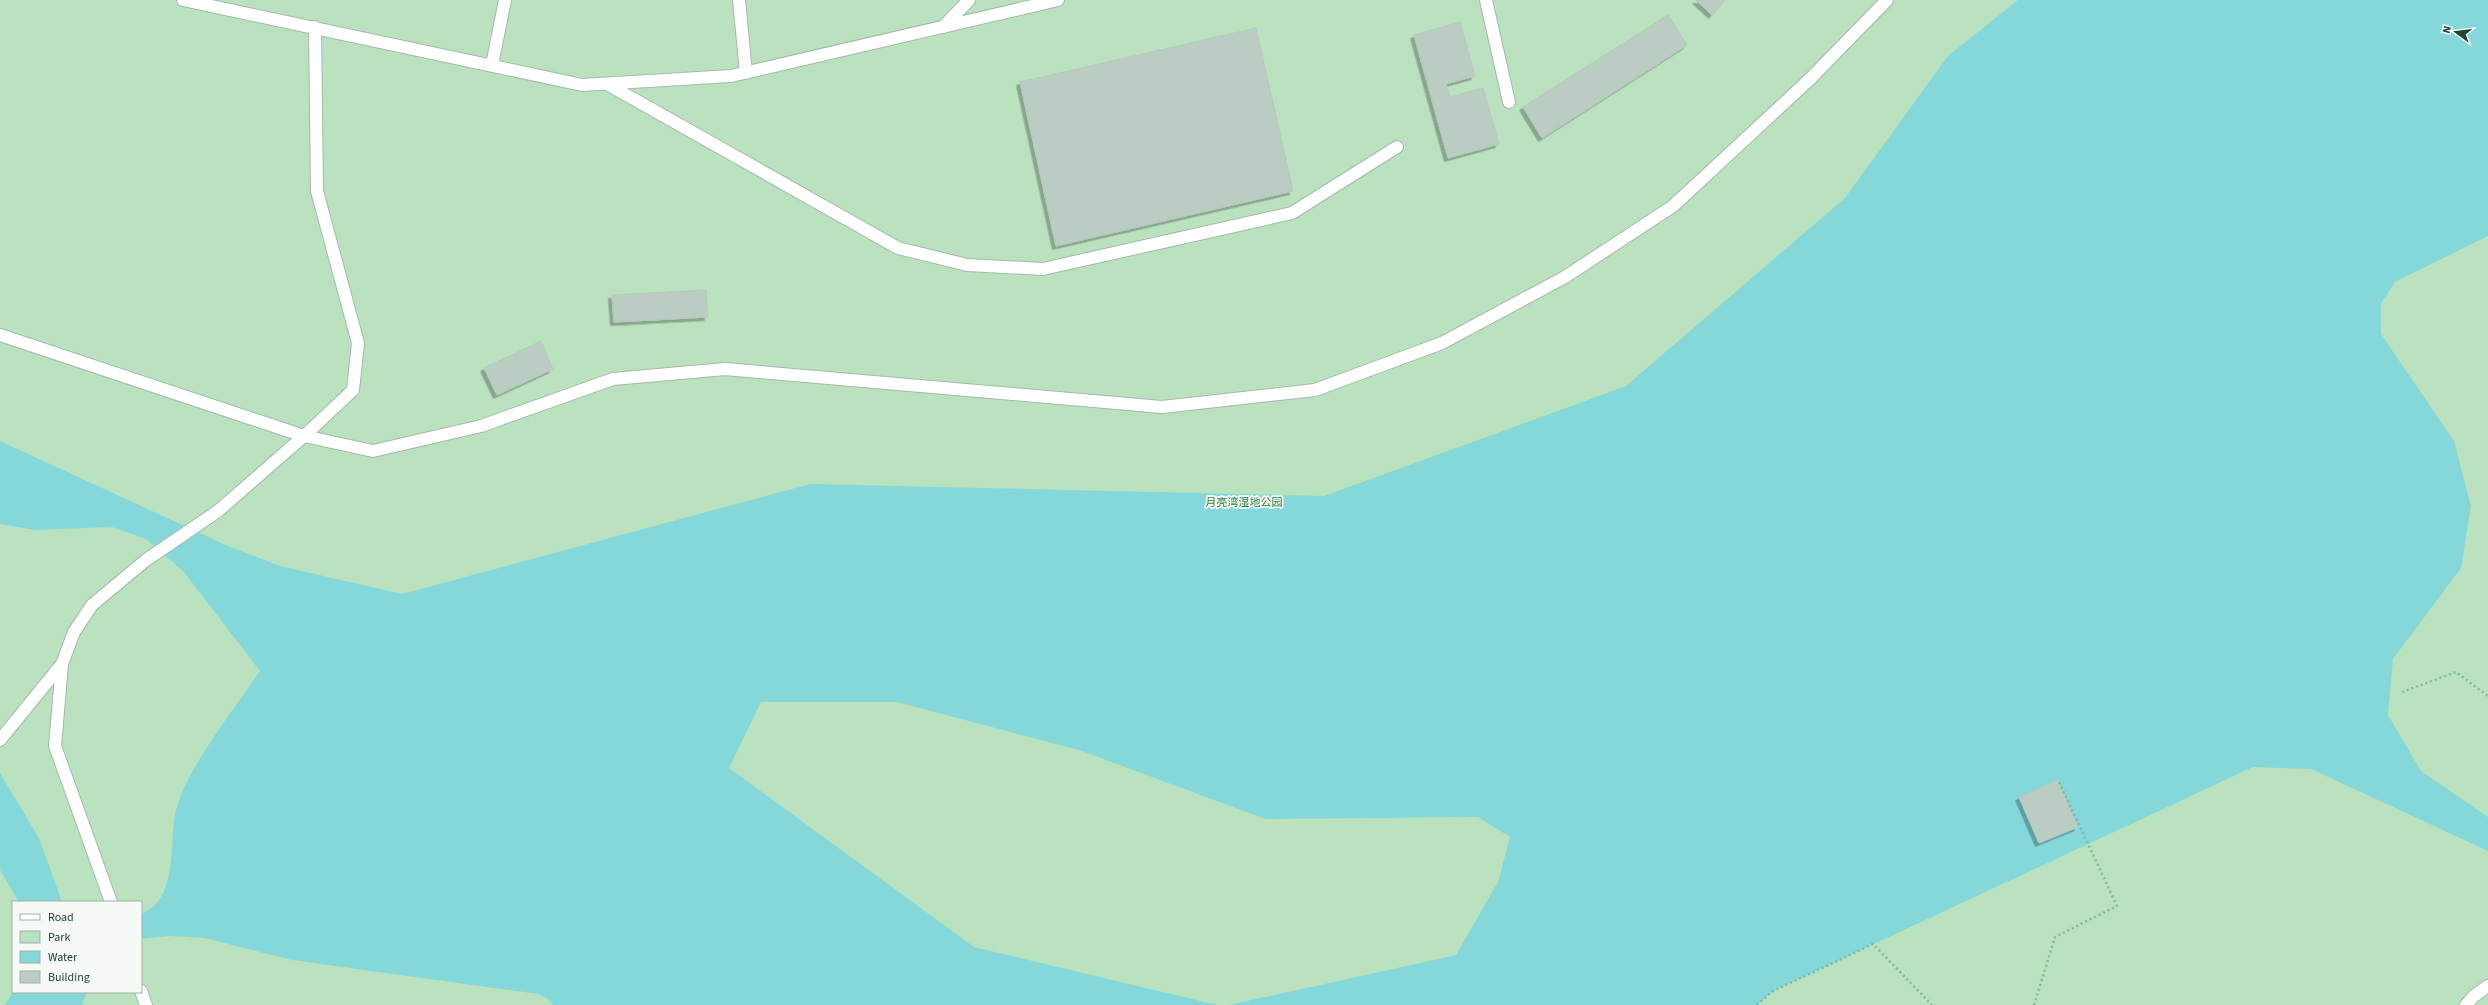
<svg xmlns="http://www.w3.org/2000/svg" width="2488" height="1005" font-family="'Source Sans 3','Noto Sans SC',sans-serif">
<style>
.green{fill:#bae2bf;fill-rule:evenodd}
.water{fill:#85d8da}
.building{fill:#bbcdc3;stroke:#b5c9be;filter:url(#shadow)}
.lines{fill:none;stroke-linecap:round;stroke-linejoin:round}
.minor-casing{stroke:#a5b8af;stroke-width:14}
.path{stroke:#80b69e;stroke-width:2.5;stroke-dasharray:2 3;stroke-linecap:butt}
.minor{stroke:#fff;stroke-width:12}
.labels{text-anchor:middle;stroke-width:3.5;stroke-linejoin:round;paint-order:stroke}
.park-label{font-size:11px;fill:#257f3c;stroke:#f5faf7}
</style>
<defs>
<filter id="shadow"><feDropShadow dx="-3.5" dy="3.5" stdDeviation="0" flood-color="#0004"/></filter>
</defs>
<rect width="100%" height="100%" fill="#e3efe8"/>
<path class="green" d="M0,0H2488V1005H0ZM13,902H141V992H13Z"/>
<g class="water">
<path d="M2018,0H2488V236L2395,282L2381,303V334L2454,441L2471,506L2461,568L2393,659L2388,715L2421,771L2488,817V851L2311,769L2253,767L1773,991L1757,1005H1229L1456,955L1498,882L1510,837L1478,817L1265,819L1082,751L897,702H761L729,768L974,947L1217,1005H553L548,999L538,994L292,960L205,938L169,936L141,939V914C178,900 169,846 175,815C182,774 236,707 260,671L184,572L146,539L112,527L35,530L0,524V441L228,546L280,566L402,594L810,484L1324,496L1626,386L1845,198L1948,56Z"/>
<path d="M0,773L39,838L62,902H19L0,870Z"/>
<path d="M13,992H87L82,1005H5Z"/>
</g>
<g class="building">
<path d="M1696,0H1725L1712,15Z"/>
<path d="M1668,15L1687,45L1542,138L1523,107Z"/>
<path d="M1460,22L1475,76L1446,84L1450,97L1483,88L1499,144L1448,158L1414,35Z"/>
<path d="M1256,28L1293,191L1056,246L1020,82Z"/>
<path d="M706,290L708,317L614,322L612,295Z"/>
<path d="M541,341L553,369L497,395L484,368Z"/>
<path d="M2058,780L2078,827L2039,843L2019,797Z"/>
</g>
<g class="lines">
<g class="minor-casing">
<g id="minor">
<path d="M183,0L582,85L731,76L1058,0"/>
<path d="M739,0L746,73"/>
<path d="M1486,0L1509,102"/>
<path d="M943,27L969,0"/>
<path d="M492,65L505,0"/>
<path d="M607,84L898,248L967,265L1043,269L1292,213L1397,147"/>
<path d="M0,335L304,436L373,451L481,426L613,379L725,369L1162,407L1315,390L1442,343L1565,277L1673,206L1810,79L1887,0"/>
<path d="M62,664L55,746L111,902"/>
<path d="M0,740L62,664L74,632L92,605L146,560L218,511L304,436L353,390L358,343L317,191L315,27"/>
<path d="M141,991L146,1005"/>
<path d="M2466,1005L2474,996L2488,986"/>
</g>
</g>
<g class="path">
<path d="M2402,692L2456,672L2488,696"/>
<path d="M1757,1005L1773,991L1873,944L1932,1005"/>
<path d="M2034,1005L2055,937L2117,906L2058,780"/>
</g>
<use href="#minor" class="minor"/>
</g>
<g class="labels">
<g class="park-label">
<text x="1244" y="506">月亮湾湿地公园</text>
</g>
</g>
<rect x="12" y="901" width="130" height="92" fill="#f5faf7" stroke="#a0b1a9"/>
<rect x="20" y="914" width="20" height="6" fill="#ffffff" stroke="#a0b1a9"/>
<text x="48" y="921" font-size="12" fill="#204335">Road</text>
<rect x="20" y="931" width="20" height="12" fill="#bae2bf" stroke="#a0b1a9"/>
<text x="48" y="941" font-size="12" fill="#204335">Park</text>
<rect x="20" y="951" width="20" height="12" fill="#85d8da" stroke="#a0b1a9"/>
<text x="48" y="961" font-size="12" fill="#204335">Water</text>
<rect x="20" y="971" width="20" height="12" fill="#bbcdc3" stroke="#a0b1a9"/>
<text x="48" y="981" font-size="12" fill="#204335">Building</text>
<g transform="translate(2456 32) rotate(285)" stroke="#f5faf7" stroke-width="3" paint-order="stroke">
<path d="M0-3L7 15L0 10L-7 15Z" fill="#204335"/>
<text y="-6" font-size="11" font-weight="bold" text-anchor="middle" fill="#204335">N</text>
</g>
</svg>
